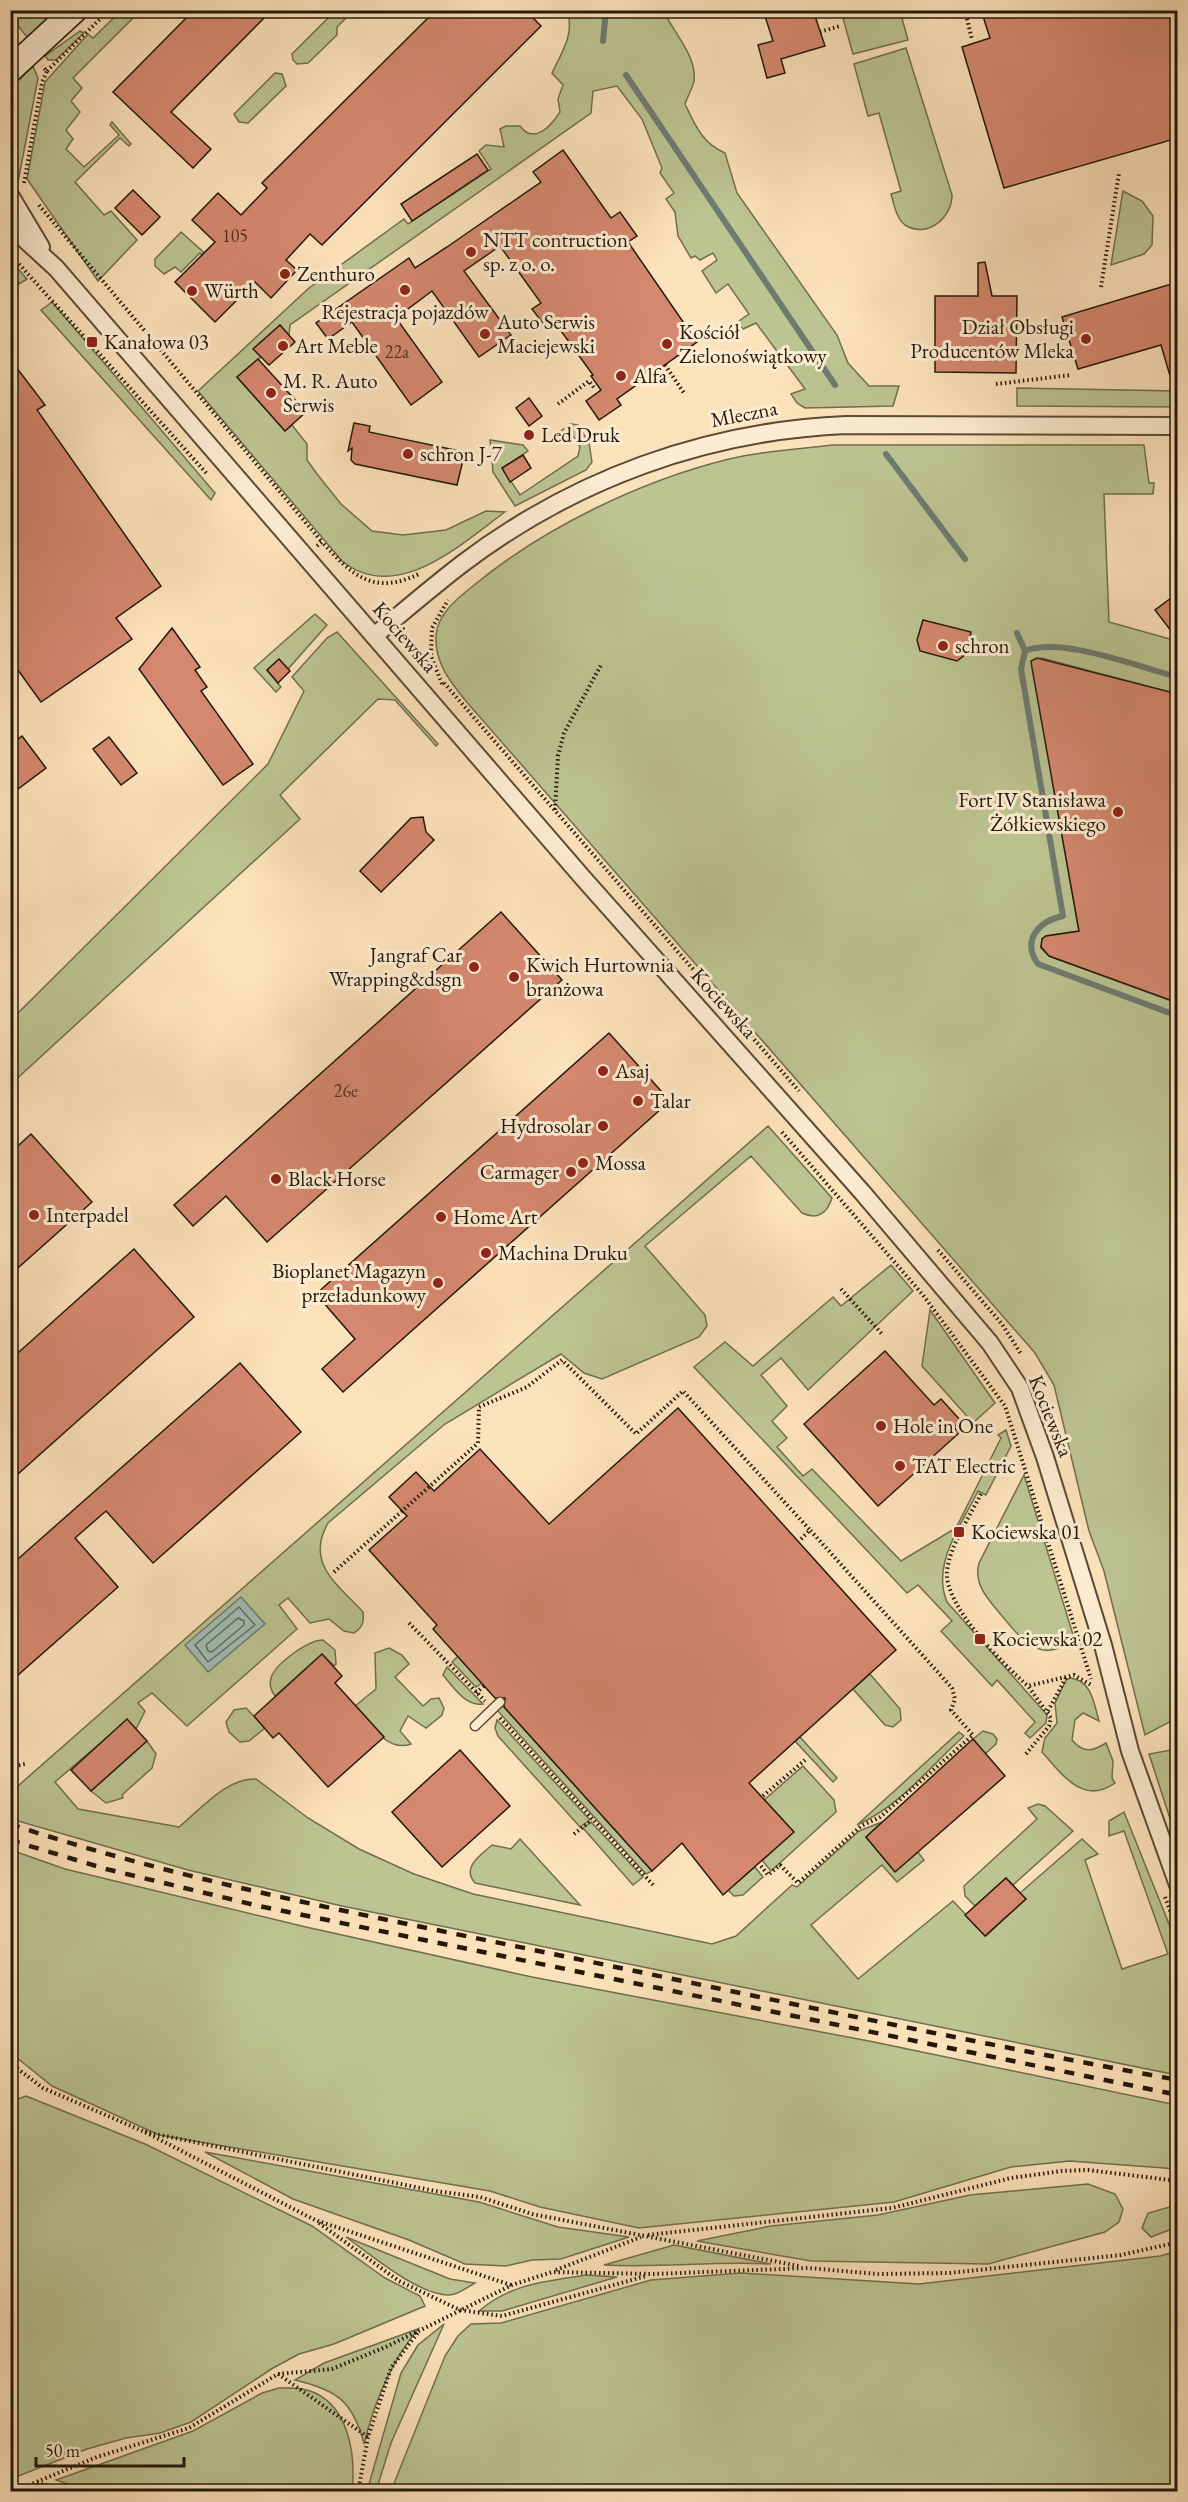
<svg xmlns="http://www.w3.org/2000/svg" width="1188" height="2502" font-family="'EB Garamond',serif">
<style>
.green{fill:#bcc492;stroke:#706e4e;stroke-width:1.5}
.water{fill:#a0bdb6;stroke:#6e7b71;stroke-width:1.5}
.lines{fill:none;stroke-linecap:round;stroke-linejoin:round}
.shore{stroke:#626a60;stroke-width:1.5}
.stream{stroke:#6e7b71;stroke-width:6}
.building{fill:#d5886f;stroke:#23180a;stroke-width:1.5}
.lane-casing{stroke:#594a36;stroke-width:11}
.street-casing{stroke:#594a36;stroke-width:20}
.secondary-casing{stroke:#23180a;stroke-width:27}
.path{stroke:#23180a;stroke-width:4;stroke-dasharray:1.5 3;stroke-linecap:butt}
.lane{stroke:#fdecd2;stroke-width:8}
.street{stroke:#fdecd2;stroke-width:16}
.secondary{stroke:#fdecd2;stroke-width:24}
.rail{stroke:#23180a;stroke-width:4.5;stroke-dasharray:10 10;stroke-linecap:butt}
.poi-dot{fill:#8f2418;stroke:#fdecd2;stroke-width:2}
.labels{text-anchor:middle;stroke-width:6;stroke-linejoin:round;paint-order:stroke}
.number-label{font-size:18px;fill:#503423}
.poi-label{font-size:21px;fill:#23180a;stroke:#fdecd2;text-anchor:start}
.street-label{font-size:21px;fill:#23180a;stroke:#fdecd2}
</style>
<rect width="100%" height="100%" fill="#fce2ba"/>
<filter id="stains"><feTurbulence type="fractalNoise" baseFrequency=".00333" numOctaves="4"/><feColorMatrix values="0 0 0 0 .2 0 0 0 0 .09 0 0 0 0 .02 0 0 0 .5 -.17"/></filter>
<radialGradient id="worn" r=".72"><stop offset=".6" stop-color="#630" stop-opacity="0"/><stop offset="1" stop-color="#630" stop-opacity=".3"/></radialGradient>
<g class="green">
<path d="M567,10L664,11C673,33 697,55 694,81C693,88 687,97 685,104C695,125 702,143 725,153L737,193L837,335L848,363L869,386H899L893,406L805,408L797,403L791,394L805,389L756,323L743,329L736,323L749,314L728,284L716,293L702,271L717,260L713,253L700,260L695,256L691,258L678,236L675,212L666,199L674,193L660,173L662,168L642,119L617,86L593,91L591,113L290,325L289,335L280,325L254,349L261,357L237,377L285,431L292,425L307,444V460L317,474L341,504L372,531L403,535L446,530L486,511L505,512C461,544 397,605 342,561L198,391L309,288L404,219L408,224L491,169L479,151L486,145L504,147L500,129L506,126H520C534,145 551,126 560,112L558,99L563,85L552,73C562,52 575,34 567,10Z"/>
<path d="M28,11V10L56,11L27,37L15,22Z"/>
<path d="M121,11H140L73,78L82,88L71,101L80,112L66,130L73,139L66,149L84,167L119,135L110,125L112,122L131,144L129,146L120,138L75,182L104,215L111,211L137,240L98,281L27,179L45,82L88,34L93,38Z"/>
<path d="M335,11H353L337,27V35L308,63L297,64L293,60L292,54Z"/>
<path d="M841,11H900L908,40L853,54Z"/>
<path d="M80,31L84,33L56,60H48L45,56Z"/>
<path d="M906,48L952,195C952,218 927,239 905,225C896,218 894,204 891,194L901,191L879,113L868,116L854,64Z"/>
<path d="M33,66L38,78L18,182L11,171V88Z"/>
<path d="M275,73L282,74L286,86L248,123L239,122L234,114Z"/>
<path d="M1123,191L1142,201L1153,216L1152,245L1144,254L1111,265Z"/>
<path d="M181,232L209,257L207,259L200,253L181,272L175,267L164,274L155,266V259Z"/>
<path d="M11,261L27,279L19,284L11,274Z"/>
<path d="M52,302L215,493L211,500L41,310Z"/>
<path d="M1017,388L1177,391V407L1017,406Z"/>
<path d="M570,424L578,425L589,443L592,462L586,470L515,506L493,472L490,440L523,445L528,451L502,468L520,495L578,456L580,447L574,437L561,431Z"/>
<path d="M833,445H1144L1149,483H1154L1153,494H1104L1109,622L1177,641V694L1042,658L1034,660L1032,664L1079,931L1046,936L1042,939L1041,948L1049,956L1177,1003V1718L1145,1735L1104,1571L1089,1531L1054,1385L1035,1353L465,700C449,680 435,663 436,636C437,614 458,598 473,586C543,528 640,481 729,459C762,451 799,449 833,445Z"/>
<path d="M315,614L327,625L288,669L279,659L267,670L281,687L276,692L254,668Z"/>
<path d="M337,632L438,744L436,746L395,700L378,699L280,795L300,819L11,1084V1020L268,764L304,691L292,677L327,638Z"/>
<path d="M768,1126L832,1198C827,1214 817,1220 802,1213L751,1156L645,1246L705,1315L707,1326L699,1337L602,1379L584,1373L561,1354L445,1424L328,1523C305,1563 337,1584 363,1612C364,1622 363,1627 354,1633L344,1631L329,1619L310,1623L288,1598L279,1605L297,1629L187,1726L152,1693L138,1703L145,1711L136,1729L127,1720L55,1782L78,1809L179,1827C200,1810 227,1777 256,1779L308,1818L359,1849L414,1874L473,1894L712,1944L736,1936L792,1885L797,1887L859,1831L882,1822L866,1837L895,1871L918,1852L924,1860L897,1882L882,1865L811,1925L858,1979L953,1901L986,1936L1025,1899L1020,1893L1082,1839L1098,1854L1085,1860L1122,1969L1168,1954L1124,1831L1109,1836V1821L1124,1812L1177,1944V2075L342,1906L188,1870L11,1819L10,1793Z"/>
<path d="M891,1265L913,1291L808,1390L781,1358L761,1375L787,1406L772,1421L787,1438L777,1447L803,1476L812,1469L901,1561L956,1528L1001,1438L998,1435L1006,1430L1011,1446L986,1495L978,1491C962,1524 931,1564 947,1602L1047,1715L1046,1723L1030,1738L1025,1733L1035,1722L997,1680L992,1686L941,1631L952,1621L918,1585L907,1593L694,1367L725,1342L753,1366L833,1297L841,1306Z"/>
<path d="M930,1310L995,1403L973,1423L922,1366Z"/>
<path d="M1024,1475L1074,1638C1043,1667 1022,1640 1002,1616C989,1600 973,1585 979,1563Z"/>
<path d="M323,1640L335,1650L336,1664L334,1666L322,1654L275,1696C271,1691 269,1685 271,1678C275,1664 308,1640 323,1640Z"/>
<path d="M389,1648L402,1655L409,1664L395,1677L423,1706L431,1699L439,1698L444,1708L442,1715L426,1728L408,1716L400,1731L411,1744C386,1753 371,1723 355,1706L376,1689L375,1653Z"/>
<path d="M458,1656L482,1683L476,1687L452,1662Z"/>
<path d="M447,1667L483,1704C466,1707 453,1687 443,1675Z"/>
<path d="M870,1674L900,1709L901,1720L893,1727L885,1725L853,1689Z"/>
<path d="M1070,1678C1092,1680 1094,1704 1099,1721L1083,1713L1075,1720L1072,1740C1083,1753 1092,1752 1106,1743L1113,1761L1112,1778L1115,1783C1083,1806 1062,1774 1042,1752L1045,1738L1057,1723L1055,1703L1066,1680Z"/>
<path d="M503,1706L652,1871L646,1874L497,1710Z"/>
<path d="M246,1708L265,1728L249,1741L240,1742L229,1732L226,1722L234,1710Z"/>
<path d="M497,1720L590,1820L580,1827L498,1736L495,1728Z"/>
<path d="M983,1731L993,1734L997,1739L996,1744L985,1754L973,1739Z"/>
<path d="M959,1732L964,1736C930,1766 902,1805 857,1825Z"/>
<path d="M800,1737L837,1778L833,1782L795,1741Z"/>
<path d="M147,1741L156,1754L152,1768L122,1795L123,1798L106,1803L91,1791Z"/>
<path d="M1177,1749H1178L1177,1840L1149,1754Z"/>
<path d="M803,1766L834,1800L836,1812L771,1871L762,1860L764,1800Z"/>
<path d="M1038,1804L1045,1806L1073,1831L1013,1885L1006,1878L975,1906L965,1896L964,1886L1037,1819L1028,1808Z"/>
<path d="M591,1822L643,1877L633,1885L583,1828Z"/>
<path d="M520,1839L580,1905L475,1883C461,1867 481,1855 492,1845L511,1849Z"/>
<path d="M11,1850L65,1869L306,1927L532,1977L874,2042L1177,2105V2169L1070,2161L1011,2167L894,2202L639,2228L540,2207L490,2191L159,2135L52,2086L16,2057L11,2049Z"/>
<path d="M755,1867L763,1877L743,1895L734,1896L728,1890Z"/>
<path d="M26,2096L145,2144L312,2226L385,2278L420,2296L425,2306L334,2344L299,2354L273,2368L191,2422L160,2433L126,2438L87,2449L11,2479L10,2108L15,2100Z"/>
<path d="M205,2152L479,2202L558,2227L629,2237L561,2259L532,2260L506,2266L465,2264L409,2240L293,2199Z"/>
<path d="M1088,2184L1115,2194L1123,2209L1119,2222L1105,2232L988,2264L811,2261L697,2241L771,2226L878,2215L970,2195Z"/>
<path d="M1177,2205V2227L1151,2237L1142,2228L1148,2213Z"/>
<path d="M346,2237L450,2279L475,2283C467,2287 458,2295 449,2295C418,2295 371,2255 346,2237Z"/>
<path d="M674,2245L771,2264C715,2261 660,2268 604,2265Z"/>
<path d="M1177,2251V2491H391L445,2356L458,2336L471,2324L501,2323L651,2280L741,2273L919,2284L1160,2256Z"/>
<path d="M586,2275L617,2277L502,2311H479C512,2283 545,2282 586,2275Z"/>
<path d="M444,2324L391,2443L376,2491H367L401,2373L418,2345Z"/>
<path d="M418,2329C391,2362 374,2403 364,2444C353,2401 337,2390 295,2380L324,2363Z"/>
<path d="M279,2388C288,2388 298,2387 307,2390C349,2402 356,2455 352,2491L91,2492L56,2480L193,2431L262,2393Z"/>
</g>
<path class="water" d="M241,1597L265,1624L208,1672L185,1645Z"/>
<g class="lines">
<g class="shore">
<path d="M239,1607L255,1625L208,1662L195,1645Z"/>
<path d="M238,1618L244,1621V1625L212,1652L208,1651L206,1645Z"/>
</g>
<g class="stream">
<path d="M603,41L606,10"/>
<path d="M626,75L835,385"/>
<path d="M886,454L965,559"/>
<path d="M1017,633L1025,651L1021,669L1063,916C1039,921 1021,940 1038,964L1178,1016"/>
<path d="M1025,651C1061,636 1138,667 1178,677"/>
</g>
</g>
<g class="building">
<path d="M194,10H272L171,112L211,149L193,168L113,92Z"/>
<path d="M436,10H525L541,26L322,245L310,234L286,260L297,270L271,298L255,282L215,322L175,282L215,242L192,220L218,193L241,215L267,188L262,183Z"/>
<path d="M763,10H813L825,46L781,59L785,73L767,78L758,45L773,41Z"/>
<path d="M981,10H1178V138L1004,188L962,47L990,38Z"/>
<path d="M563,150L611,218L620,212L637,236L628,242L697,342L617,399L621,405L599,420L586,401L601,390L591,376L593,375L556,324L548,330L532,309L541,303L500,246L464,271L511,335L479,357L432,291L396,318L442,382L411,405L352,322L328,339L316,323L409,258L415,268L447,247L541,182L533,172Z"/>
<path d="M477,154L488,170L412,221L401,204Z"/>
<path d="M133,190L160,217L142,235L115,208Z"/>
<path d="M985,262L992,296H1017L1016,373L935,372V296H978V263Z"/>
<path d="M1178,282V385L1173,386L1161,345L1078,369L1062,317Z"/>
<path d="M280,325L295,342L269,365L253,349Z"/>
<path d="M10,359L45,405L37,410L161,586L116,618L132,639L41,702L10,659Z"/>
<path d="M258,359L306,412L285,431L237,377Z"/>
<path d="M529,398L542,416L529,426L516,408Z"/>
<path d="M354,423L370,426L369,432L465,452L457,485L355,464L351,460L352,448L348,451Z"/>
<path d="M523,455L531,468L510,482L502,468Z"/>
<path d="M1178,593V640L1155,610Z"/>
<path d="M923,620L971,632L966,654L957,661L920,651L917,640Z"/>
<path d="M172,628L200,667L195,670L207,687L201,691L253,764L223,785L139,669Z"/>
<path d="M1037,658L1178,694V1003L1049,956L1041,947L1042,939L1046,936L1079,931L1032,668L1031,661Z"/>
<path d="M279,659L290,671L278,683L267,670Z"/>
<path d="M22,736L46,768L10,795V745Z"/>
<path d="M109,737L137,773L121,785L93,749Z"/>
<path d="M423,817L426,832L434,840L381,892L360,871L411,818Z"/>
<path d="M501,912L562,980L267,1242L226,1196L193,1226L174,1205Z"/>
<path d="M609,1033L670,1101L343,1392L322,1369L355,1339L316,1294Z"/>
<path d="M31,1134L92,1202L10,1275V1153Z"/>
<path d="M134,1249L194,1317L10,1481V1360Z"/>
<path d="M885,1351L934,1405L941,1399L961,1421L954,1427L959,1433L878,1506L804,1424Z"/>
<path d="M240,1363L301,1432L153,1563L106,1511L75,1538L118,1587L10,1682V1566Z"/>
<path d="M678,1408L896,1650L749,1783L794,1832L723,1895L682,1843L652,1871L504,1707L505,1698H495L433,1629L437,1625L369,1550L407,1516L389,1497L416,1472L434,1491L480,1449L549,1524Z"/>
<path d="M322,1654L342,1676L335,1683L384,1737L328,1787L279,1733L273,1738L254,1716Z"/>
<path d="M127,1719L147,1741L91,1791L71,1770Z"/>
<path d="M973,1739L1005,1776L895,1872L866,1837Z"/>
<path d="M460,1750L510,1806L442,1867L392,1812Z"/>
<path d="M1006,1878L1026,1899L985,1936L965,1915Z"/>
</g>
<g class="lines">
<g class="lane-casing">
<path id="lane" d="M475,1726L500,1702"/>
</g>
<g class="street-casing">
<g id="street">
<path d="M10,195L41,247"/>
<path d="M10,226L56,268L583,878L862,1192L990,1343L1020,1388L1045,1457L1103,1645L1130,1751L1178,1885"/>
<path d="M374,636C403,612 432,587 462,564C574,479 706,431 846,425L1178,426"/>
</g>
</g>
<g class="secondary-casing">
<path id="secondary" d="M10,70L75,10"/>
</g>
<g class="path">
<path d="M965,10L972,40"/>
<path d="M820,32L840,26"/>
<path d="M47,71L109,10"/>
<path d="M24,183L42,82L47,71L42,66"/>
<path d="M39,205L322,542"/>
<path d="M10,254L208,475"/>
<path d="M1101,287L1119,173"/>
<path d="M665,365L684,393"/>
<path d="M996,384L1071,375"/>
<path d="M558,404L589,381L595,389"/>
<path d="M317,546L322,542C352,575 373,596 419,574"/>
<path d="M444,683L799,1091"/>
<path d="M442,684L431,656L432,628L448,600"/>
<path d="M555,810L558,756L564,733L601,665"/>
<path d="M782,1132L923,1295L1005,1406L1091,1679"/>
<path d="M938,1250L1002,1324L1021,1354"/>
<path d="M841,1289L882,1334"/>
<path d="M1042,1392L1051,1416"/>
<path d="M981,1494C969,1518 950,1545 947,1571C944,1606 1003,1664 1028,1686"/>
<path d="M334,1572L478,1443L479,1407L527,1387L562,1360L636,1434L683,1391L810,1530"/>
<path d="M409,1623L485,1701"/>
<path d="M476,1693L485,1685"/>
<path d="M1048,1711L1067,1676"/>
<path d="M500,1718L655,1887"/>
<path d="M1026,1754L1049,1726L1051,1718L1028,1686L1074,1675L1093,1686"/>
<path d="M10,1767L25,1764"/>
<path d="M763,1796L805,1760"/>
<path d="M574,1834L592,1820"/>
<path d="M761,1866L768,1875L780,1865L798,1883L861,1826L880,1817L973,1735L951,1710L955,1699L952,1688L810,1530L801,1539"/>
<path d="M1165,1897L1178,1932"/>
<path d="M10,2063L43,2088L145,2132L315,2220L511,2285"/>
<path d="M145,2132L435,2191L480,2197L532,2214L799,2266"/>
<path d="M319,2223L399,2281L460,2310L502,2316L646,2276"/>
<path d="M648,2235L892,2208L1011,2178L1062,2171L1088,2170L1178,2181"/>
<path d="M556,2270L641,2237"/>
<path d="M278,2374L368,2437"/>
<path d="M37,2482L64,2492"/>
<path d="M12,2492L97,2457L189,2428L278,2374L332,2369L388,2346L512,2285L552,2272L653,2274L808,2268L878,2274L949,2273L1121,2255L1170,2244L1178,2239"/>
<path d="M358,2492L368,2437L391,2368L419,2331"/>
</g>
<use href="#lane" class="lane"/>
<use href="#street" class="street"/>
<use href="#secondary" class="secondary"/>
<g class="rail">
<path d="M10,1824C187,1883 372,1916 553,1954C761,1997 969,2042 1178,2080"/>
<path d="M10,1840L106,1869L259,1906L1178,2095"/>
</g>
</g>
<g class="poi-dot">
<circle cx="471" cy="252" r="6"/>
<circle cx="285" cy="274" r="6"/>
<circle cx="405" cy="290" r="6"/>
<circle cx="192" cy="291" r="6"/>
<circle cx="485" cy="334" r="6"/>
<circle cx="1086" cy="339" r="6"/>
<rect x="86" y="336" width="12" height="12" rx="3"/>
<circle cx="667" cy="344" r="6"/>
<circle cx="283" cy="346" r="6"/>
<circle cx="621" cy="376" r="6"/>
<circle cx="271" cy="393" r="6"/>
<circle cx="529" cy="435" r="6"/>
<circle cx="408" cy="454" r="6"/>
<circle cx="943" cy="646" r="6"/>
<circle cx="1118" cy="812" r="6"/>
<circle cx="474" cy="967" r="6"/>
<circle cx="514" cy="977" r="6"/>
<circle cx="603" cy="1071" r="6"/>
<circle cx="638" cy="1101" r="6"/>
<circle cx="603" cy="1126" r="6"/>
<circle cx="583" cy="1163" r="6"/>
<circle cx="571" cy="1172" r="6"/>
<circle cx="276" cy="1179" r="6"/>
<circle cx="34" cy="1215" r="6"/>
<circle cx="441" cy="1217" r="6"/>
<circle cx="486" cy="1253" r="6"/>
<circle cx="438" cy="1283" r="6"/>
<circle cx="881" cy="1426" r="6"/>
<circle cx="900" cy="1466" r="6"/>
<rect x="953" y="1526" width="12" height="12" rx="3"/>
<rect x="974" y="1633" width="12" height="12" rx="3"/>
</g>
<g class="labels">
<g class="number-label">
<text x="235" y="242">105</text>
<text x="397" y="358">22a</text>
<text x="346" y="1097">26e</text>
</g>
<g class="poi-label">
<text x="483" y="247">NTT contruction<tspan x="483" dy="24">sp. z o. o.</tspan></text>
<text x="297" y="281">Zenthuro</text>
<text x="204" y="298">Würth</text>
<text x="405" y="319" text-anchor="middle">Rejestracja pojazdów</text>
<text x="497" y="329">Auto Serwis<tspan x="497" dy="24">Maciejewski</tspan></text>
<text x="1074" y="334" text-anchor="end">Dział Obsługi<tspan x="1074" dy="24">Producentów Mleka</tspan></text>
<text x="679" y="339">Kościół<tspan x="679" dy="24">Zielonoświątkowy</tspan></text>
<text x="104" y="349">Kanałowa 03</text>
<text x="295" y="353">Art Meble</text>
<text x="633" y="383">Alfa</text>
<text x="283" y="388">M. R. Auto<tspan x="283" dy="24">Serwis</tspan></text>
<text x="541" y="442">Led Druk</text>
<text x="420" y="461">schron J-7</text>
<text x="955" y="653">schron</text>
<text x="1106" y="807" text-anchor="end">Fort IV Stanisława<tspan x="1106" dy="24">Żółkiewskiego</tspan></text>
<text x="462" y="962" text-anchor="end">Jangraf Car<tspan x="462" dy="24">Wrapping&amp;dsgn</tspan></text>
<text x="526" y="972">Kwich Hurtownia<tspan x="526" dy="24">branżowa</tspan></text>
<text x="615" y="1078">Asaj</text>
<text x="650" y="1108">Talar</text>
<text x="591" y="1133" text-anchor="end">Hydrosolar</text>
<text x="595" y="1170">Mossa</text>
<text x="559" y="1179" text-anchor="end">Carmager</text>
<text x="288" y="1186">Black Horse</text>
<text x="46" y="1222">Interpadel</text>
<text x="453" y="1224">Home Art</text>
<text x="498" y="1260">Machina Druku</text>
<text x="426" y="1278" text-anchor="end">Bioplanet Magazyn<tspan x="426" dy="24">przeładunkowy</tspan></text>
<text x="893" y="1433">Hole in One</text>
<text x="912" y="1473">TAT Electric</text>
<text x="971" y="1539">Kociewska 01</text>
<text x="992" y="1646">Kociewska 02</text>
</g>
<g class="street-label">
<text transform="translate(744 414) rotate(-11)" y="7">Mleczna</text>
<text transform="translate(405 637) rotate(49)" y="7">Kociewska</text>
<text transform="translate(724 1003) rotate(48)" y="7">Kociewska</text>
<text transform="translate(1051 1416) rotate(68)" y="7">Kociewska</text>
</g>
</g>
<rect width="1188" height="2502" fill="none" stroke="#fce2ba" stroke-width="36"/>
<rect x="12" y="12" width="1164" height="2478" fill="none" stroke="#23180a" stroke-width="3"/>
<rect x="18" y="18" width="1152" height="2466" fill="none" stroke="#23180a" stroke-width="1.5"/>
<path d="M36 2457v9h148v-9" fill="none" stroke="#23180a" stroke-width="3"/>
<text x="45" y="2457" font-size="18" fill="#23180a" stroke="#fdecd2" stroke-width="4.5" paint-order="stroke">50 m</text>
<rect width="100%" height="100%" filter="url(#stains)"/>
<rect width="100%" height="100%" fill="url(#worn)"/>
</svg>
